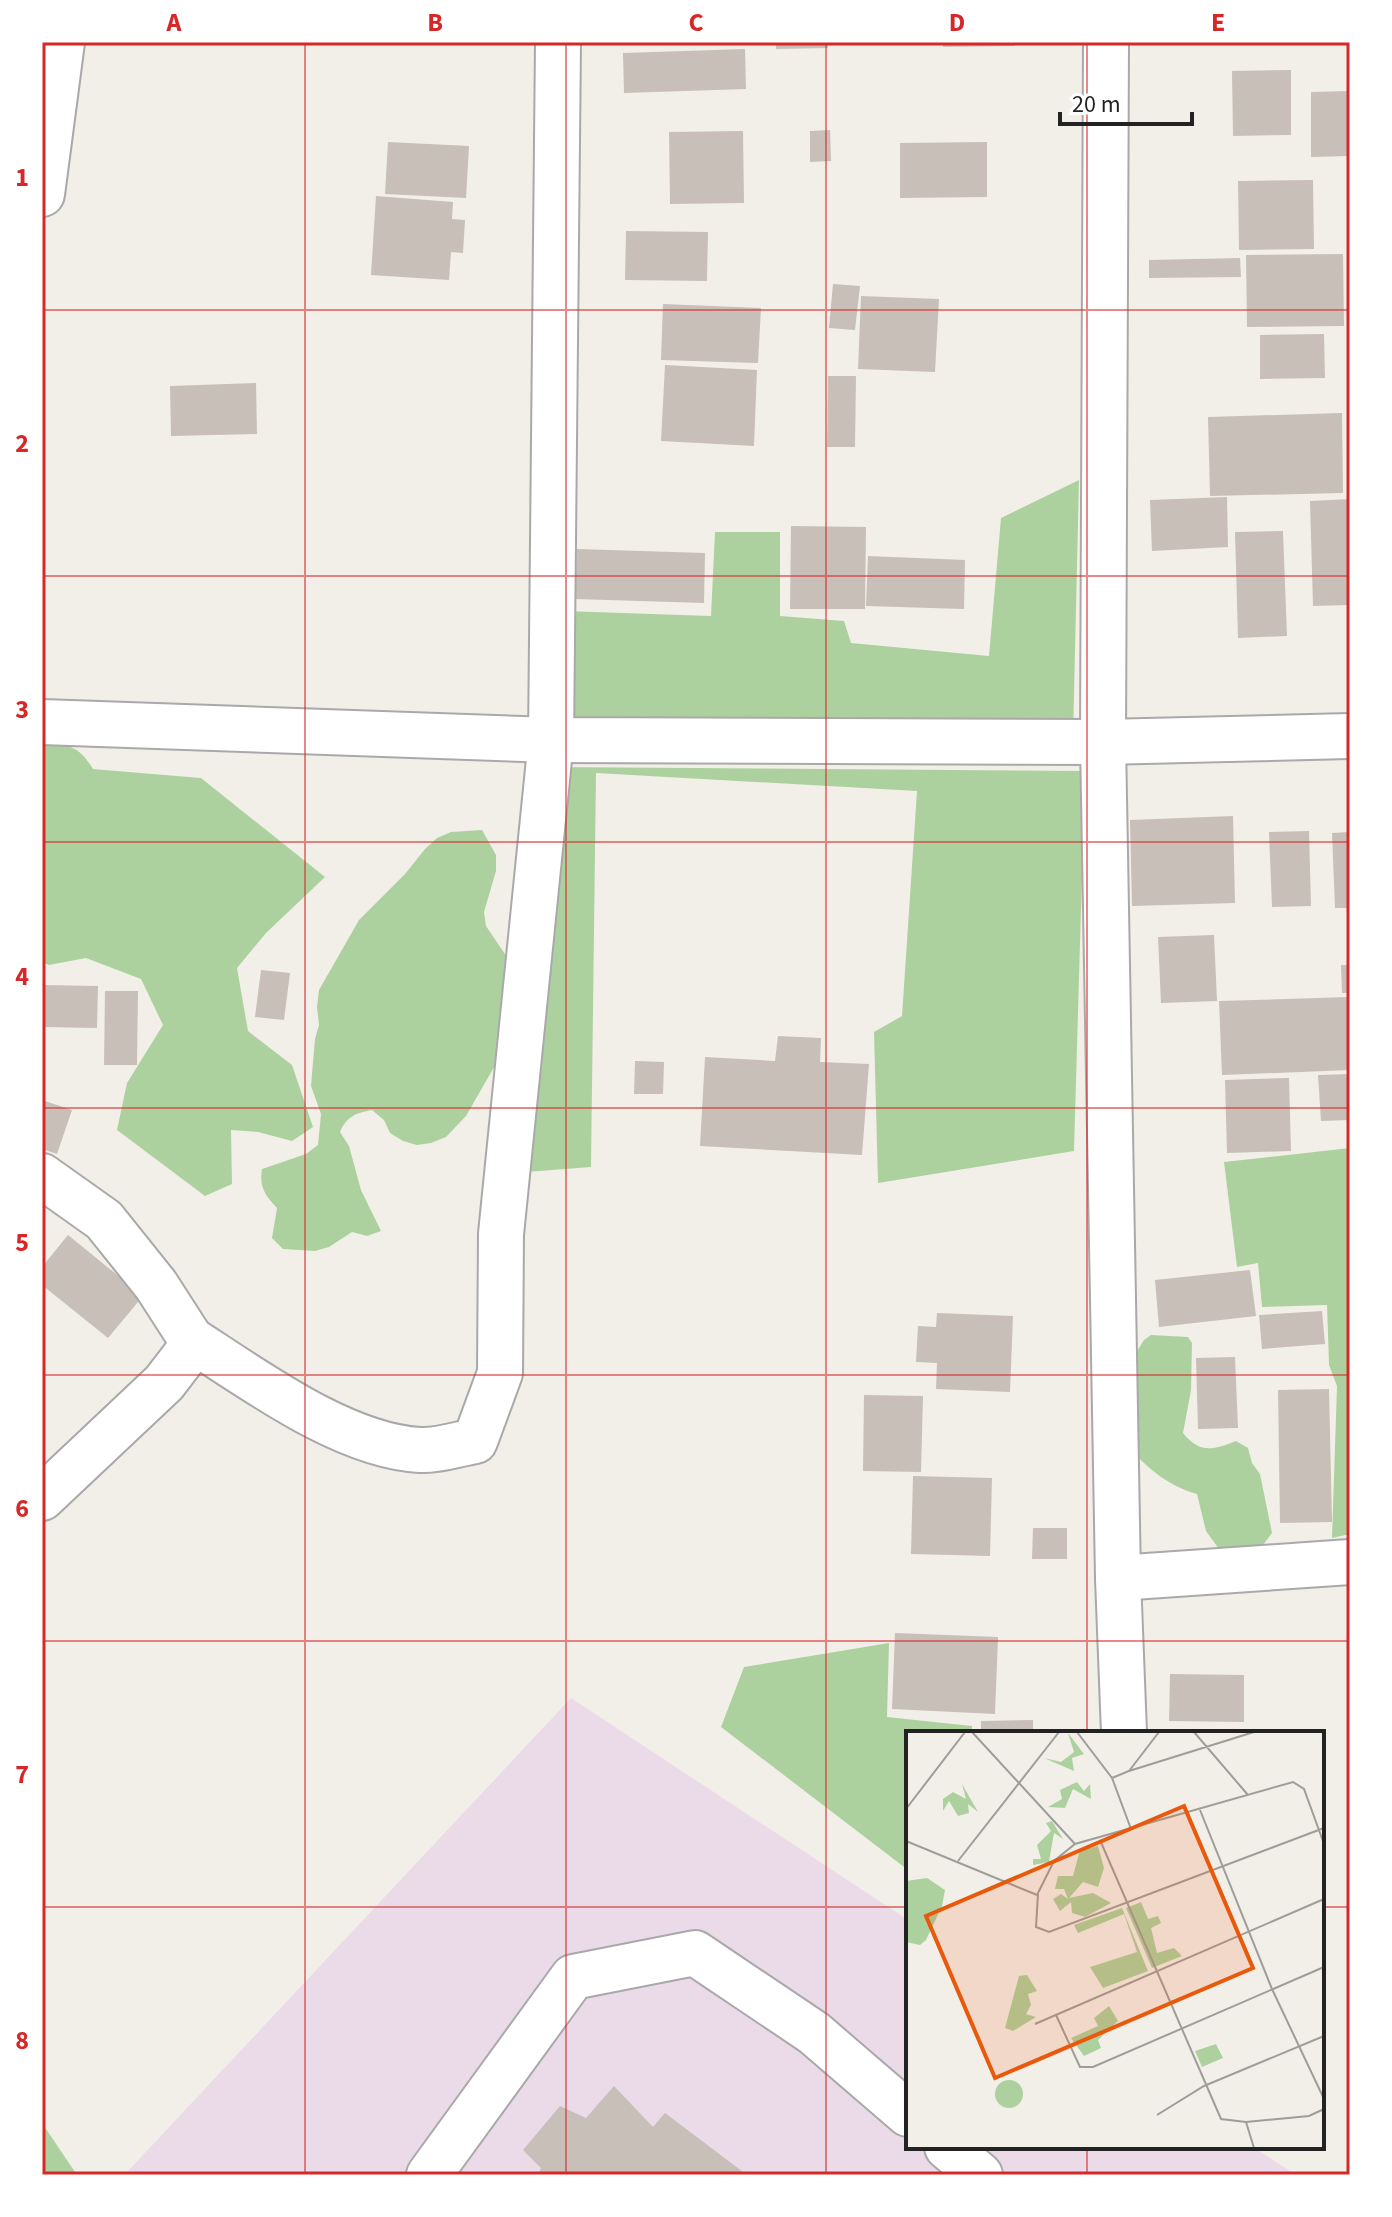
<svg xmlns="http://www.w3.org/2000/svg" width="1392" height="2217" font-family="'Source Sans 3',sans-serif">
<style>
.industrial{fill:#ebdbe8}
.forest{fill:#add19e}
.building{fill:#c7bfb8}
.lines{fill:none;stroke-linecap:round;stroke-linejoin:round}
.minor-casing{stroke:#a9a9a9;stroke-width:48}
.minor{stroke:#fff;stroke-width:44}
.grid{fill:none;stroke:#d62828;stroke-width:2;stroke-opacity:0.55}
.inset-road{fill:none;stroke:#9f9d99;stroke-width:2}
.view{fill:#e8590c;fill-opacity:0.15;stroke:#e8590c;stroke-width:4}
.inset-edge{fill:none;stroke:#222;stroke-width:4}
.neatline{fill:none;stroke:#d62828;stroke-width:3}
.grid-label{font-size:26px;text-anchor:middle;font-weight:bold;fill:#d62828}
</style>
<rect width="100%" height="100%" fill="#f2efe9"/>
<path class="industrial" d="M571,1698L908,1920V2147H1253L1296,2175H132L128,2171Z"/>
<g class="forest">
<path d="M1079,480L1073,737L561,740L564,611L711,616L715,532H780V616L844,621L851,643L989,656L1001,518Z"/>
<path d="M48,743C71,744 81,749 93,769L201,778L325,877L266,933L237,968L248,1031L292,1065L313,1127L292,1141L258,1132L231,1130L232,1184L205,1196L117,1130L127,1083L163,1025L141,979L86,958L49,965L42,962V745Z"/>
<path d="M553,767L1085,771L1074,1151L878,1183L874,1032L902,1016L917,791L596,773L591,1167L526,1172Z"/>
<path d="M482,830L496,855V871L484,912L486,926L511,963L497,1062L466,1116L446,1137L431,1143L417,1145L403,1141L390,1133L384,1120L372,1110C356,1113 347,1116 340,1132L349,1146L361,1190L381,1231L367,1236L352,1232L329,1247L315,1251L283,1249L272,1238L277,1208C265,1195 259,1187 262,1169L306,1154L318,1145L321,1114L311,1086L315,1039L319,1025L317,1007L319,990L359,920L405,874L425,849L437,838L451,832Z"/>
<path d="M1350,1148V1534L1332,1538L1337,1386L1329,1365L1327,1305L1262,1307L1258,1263L1237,1267L1224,1162Z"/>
<path d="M1151,1335L1188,1337L1192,1343L1191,1390L1183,1433C1200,1454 1213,1450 1236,1441L1248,1448L1252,1463L1260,1474L1272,1533L1263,1545L1233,1551L1219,1549L1206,1531L1197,1494C1169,1486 1151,1471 1131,1450L1126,1369L1144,1340Z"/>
<path d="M889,1643L887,1717L972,1726V1733H908V1870L721,1727L744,1667Z"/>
<path d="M42,2124L44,2126L77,2175H42Z"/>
</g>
<g class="building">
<path d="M776,42H828V48L776,49Z"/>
<path d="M943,42H1015V46L943,47Z"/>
<path d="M745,49L746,89L624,93L623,53Z"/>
<path d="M1291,70V135L1233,136L1232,71Z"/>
<path d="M1350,91V156L1311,157V92Z"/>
<path d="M830,130L831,161L810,162V131Z"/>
<path d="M743,131L744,203L670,204L669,132Z"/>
<path d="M388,142L469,146L466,198L385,194Z"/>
<path d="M987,142V197L900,198V143Z"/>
<path d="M1313,180L1314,249L1239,250L1238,181Z"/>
<path d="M376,196L453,202L452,219L465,220L463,253L451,252L449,280L371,275Z"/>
<path d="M626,231L708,232L707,281L625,280Z"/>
<path d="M1343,254L1344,326L1247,327L1246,255Z"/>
<path d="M1240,258L1241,277L1149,278V260Z"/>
<path d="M833,284L860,286L855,330L829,328Z"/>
<path d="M861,296L939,299L935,372L858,369Z"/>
<path d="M663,304L761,308L758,363L661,360Z"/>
<path d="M1324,334L1325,378L1260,379V335Z"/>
<path d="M665,365L757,370L754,446L661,441Z"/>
<path d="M828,376H856L855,447H827Z"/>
<path d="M256,383L257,434L171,436L170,386Z"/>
<path d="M1342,413L1343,493L1210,496L1208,417Z"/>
<path d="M1227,497L1228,547L1152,551L1150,500Z"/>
<path d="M1350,499V605L1313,606L1310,501Z"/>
<path d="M791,526L866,527L865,609H790Z"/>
<path d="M1283,531L1287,636L1238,638L1235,532Z"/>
<path d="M577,549L705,553L704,603L575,599Z"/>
<path d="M868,556L965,560L964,609L866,606Z"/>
<path d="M1233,816L1235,903L1132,906L1130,820Z"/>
<path d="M1309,831L1311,906L1272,907L1269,832Z"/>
<path d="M1350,832V908H1335L1332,833Z"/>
<path d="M1214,935L1217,1001L1161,1003L1158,937Z"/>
<path d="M1341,965H1350V993H1342Z"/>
<path d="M261,970L290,973L284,1020L255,1017Z"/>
<path d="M42,985L98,986L97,1028L42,1027Z"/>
<path d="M105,991H138L137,1065H104Z"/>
<path d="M1350,997V1070L1222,1075L1219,1001Z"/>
<path d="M778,1036L821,1038L820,1062L869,1064L862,1155L700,1146L705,1057L775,1061Z"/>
<path d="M635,1061L664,1062L663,1094H634Z"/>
<path d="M1350,1074V1120L1321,1121L1318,1075Z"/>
<path d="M1289,1078L1291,1151L1227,1153L1225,1080Z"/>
<path d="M42,1100L72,1110L57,1154L42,1149Z"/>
<path d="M68,1235L143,1296L108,1338L42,1285V1267Z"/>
<path d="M1250,1270L1256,1316L1159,1327L1155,1280Z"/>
<path d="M1322,1311L1325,1344L1262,1349L1259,1315Z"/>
<path d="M937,1313L1013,1316L1010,1392L936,1389L937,1363L916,1362L918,1326L936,1327Z"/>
<path d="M1235,1357L1238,1428L1198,1429L1196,1358Z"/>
<path d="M1329,1389L1332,1522L1280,1523L1278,1390Z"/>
<path d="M864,1395L923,1396L921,1472L863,1471Z"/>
<path d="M913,1476L992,1478L990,1556L911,1554Z"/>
<path d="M1033,1528H1067V1559H1032Z"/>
<path d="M895,1633L998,1637L995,1714L892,1709Z"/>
<path d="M1170,1674L1244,1675V1722L1169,1721Z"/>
<path d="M1033,1720V1733H981V1721Z"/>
<path d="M614,2086L653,2127L665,2113L747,2175H538L541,2168L523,2150L560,2106L586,2118Z"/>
</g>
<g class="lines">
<g class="minor-casing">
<g id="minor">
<path d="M1106,42L1103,742L1118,1578L1124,1733"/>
<path d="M42,194L62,42"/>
<path d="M42,722L551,740L1103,742L1350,736"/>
<path d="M42,1176L104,1220L156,1285L194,1344L164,1383L42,1498"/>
<path d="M189,1338C253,1379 343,1446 420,1450C438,1451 458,1444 475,1441L500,1373L501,1234L551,740L558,42"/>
<path d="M1118,1578L1350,1562"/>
<path d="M947,2147L980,2175"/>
<path d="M429,2175L573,1977L695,1953L814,2033L908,2114"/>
</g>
</g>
<use href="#minor" class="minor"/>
</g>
<path class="grid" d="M305,42V2175M566,42V2175M826,42V2175M1087,42V1733M42,310H1350M42,576H1350M42,842H1350M42,1108H1350M42,1375H1350M42,1641H1350M42,1907H908M1322,1907H1350M1087,2147V2175"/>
<g transform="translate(906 1731)">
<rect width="418" height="418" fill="#f2efe9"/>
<path d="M162,2L178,23L166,27L168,40L138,27L155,31L168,21ZM171,51L178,60L184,53L185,68L167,58L159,77L142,76L156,68L154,59ZM56,53L72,81L62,73L63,82L52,85L43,70L37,80V68L47,61L60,68ZM146,90L157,108L148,102L143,131L127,134V128H135L131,114L145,100L140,92ZM192,115L198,137L192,156L177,151L163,167L187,162L205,172L179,186L166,182L165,171L154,180L147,168L155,163L162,168L158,158H149L152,145H167L174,119ZM21,147L39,159L36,175L20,209L14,214L0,211V150ZM235,171L242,188L252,185L255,192L245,197L251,222L268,217L276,225L246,237L220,177ZM216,177L242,240L197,257L184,236L231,221L218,183L172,202L168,194ZM121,244L131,260L122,263L125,274L120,283L130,286L107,300L99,297L113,245ZM203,275L212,290L192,309L195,317L178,325L165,307L192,295L188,287ZM310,313L317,327L296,336L289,320ZM89 363a14 14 0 1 1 28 0a14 14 0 1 1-28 0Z" fill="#add19e"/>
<path class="inset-road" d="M66,1L169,113M171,1L206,47L225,98M288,1L342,64M223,40L348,1M206,47L223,40L253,1M0,78L59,1M294,79L366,258L418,368M194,109L315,388L340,391L403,385L418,378M0,110L131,164L148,130L169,113L387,51L398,58L418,113M52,130L153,1M132,163L130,196L143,201L418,97M150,284L174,336H187L418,236M129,293L418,168M251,384L298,355L418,305M340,391L348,417"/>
<path class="view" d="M278,75L347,237L89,347L20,185Z"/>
<rect width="418" height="418" class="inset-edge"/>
</g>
<rect width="1392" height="2217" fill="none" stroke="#ffffff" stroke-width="88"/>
<path d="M1060 112v12h132v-12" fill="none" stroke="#222222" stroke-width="4"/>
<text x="1072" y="112" font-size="24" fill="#222222" stroke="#ffffff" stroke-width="6" paint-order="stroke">20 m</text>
<rect x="44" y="44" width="1304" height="2129" class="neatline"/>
<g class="grid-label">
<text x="174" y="31">A</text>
<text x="435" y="31">B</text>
<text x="696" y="31">C</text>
<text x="957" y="31">D</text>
<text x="1218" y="31">E</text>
<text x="22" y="186">1</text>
<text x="22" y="452">2</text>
<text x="22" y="718">3</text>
<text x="22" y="985">4</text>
<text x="22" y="1251">5</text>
<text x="22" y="1517">6</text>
<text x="22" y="1783">7</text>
<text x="22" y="2049">8</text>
</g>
</svg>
